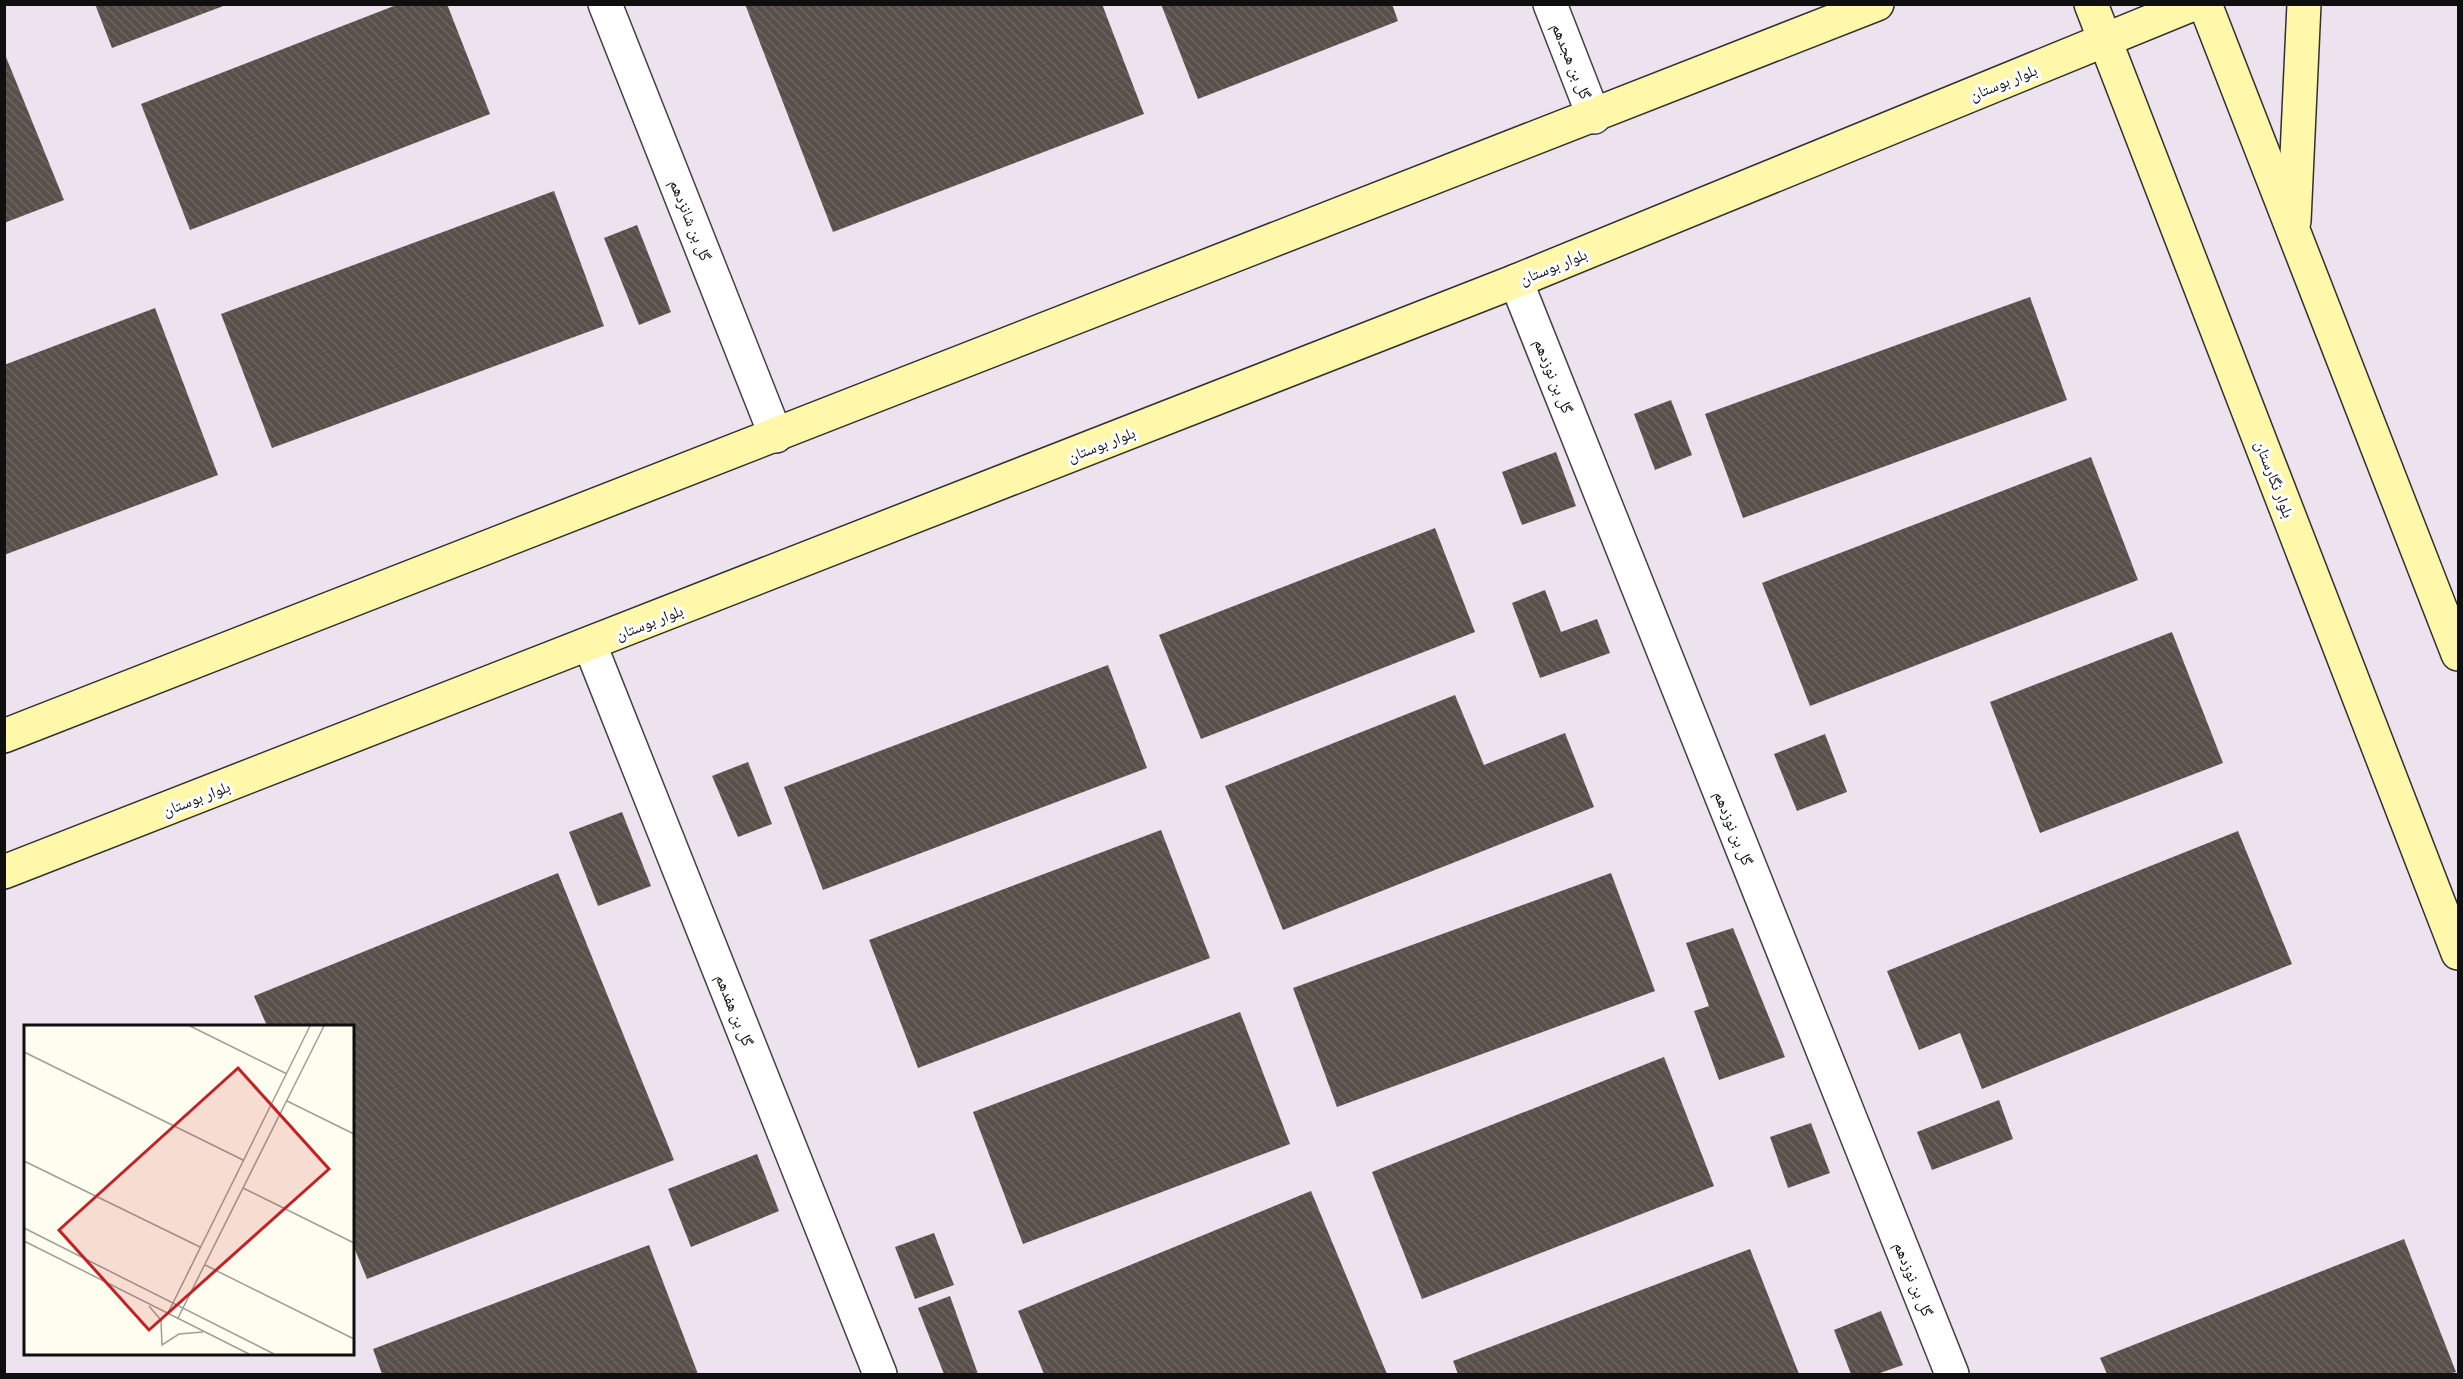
<svg xmlns="http://www.w3.org/2000/svg" width="2463" height="1379" font-family="Merriweather,'Noto Naskh Arabic',serif">
<style>
.industrial{fill:#ede3ee;fill-rule:evenodd}
.building{fill:url(#building-back-hatch)}
.lines{fill:none;stroke-linecap:round;stroke-linejoin:round}
.street-casing{stroke:#424242;stroke-width:36}
.secondary-casing{stroke:#313131;stroke-width:36}
.street{stroke:#fff;stroke-width:33}
.secondary{stroke:#fff8ab;stroke-width:33}
.labels{text-anchor:middle;stroke-width:6;stroke-linejoin:round;paint-order:stroke}
.street-label{font-size:16px;fill:#0f0f0f;stroke:#fff}
.inset-road{fill:none;stroke:#9f9e96;stroke-width:1.5}
.view{fill:#c52124;fill-opacity:0.15;stroke:#c52124;stroke-width:3}
.inset-edge{fill:none;stroke:#0f0f0f;stroke-width:3}
</style>
<defs>
<pattern id="building-back-hatch" width="6" height="6" patternUnits="userSpaceOnUse" patternTransform="scale(1.5)"><rect width="6" height="6" fill="#58504b"/><path d="M-1 5l2 2M0 0l6 6M5-1l2 2" fill="none" stroke="#6b6561"/></pattern>
</defs>
<rect width="100%" height="100%" fill="#fffdf0"/>
<path class="industrial" d="M5,5H2458V1374H5ZM26,1026H352V1354H26Z"/>
<g class="building">
<path d="M95,4H226V5L112,48Z"/>
<path d="M399,4H447L490,114L190,230L141,104Z"/>
<path d="M745,4H1102L1144,114L833,232Z"/>
<path d="M1161,4H1392L1398,21L1198,99Z"/>
<path d="M4,52L64,200L4,223Z"/>
<path d="M554,191L604,326L272,448L221,314Z"/>
<path d="M637,225L671,312L639,325L604,238Z"/>
<path d="M2030,297L2067,400L1743,518L1705,414Z"/>
<path d="M155,308L218,475L4,555V365Z"/>
<path d="M1671,400L1692,455L1655,470L1634,414Z"/>
<path d="M1556,452L1576,506L1522,525L1502,472Z"/>
<path d="M2091,457L2138,580L1810,706L1762,583Z"/>
<path d="M1435,528L1475,632L1201,739L1159,635Z"/>
<path d="M1545,590L1561,632L1597,619L1610,653L1540,678L1512,603Z"/>
<path d="M2172,632L2223,763L2040,833L1990,702Z"/>
<path d="M1108,665L1147,768L823,890L784,787Z"/>
<path d="M1455,695L1484,765L1565,733L1594,807L1283,930L1225,786Z"/>
<path d="M1825,734L1847,792L1797,811L1774,754Z"/>
<path d="M748,762L772,824L738,837L712,776Z"/>
<path d="M622,812L651,886L598,906L569,832Z"/>
<path d="M1161,830L1210,958L918,1068L869,940Z"/>
<path d="M2238,831L2292,964L1982,1089L1960,1033L1919,1050L1887,971Z"/>
<path d="M558,873L674,1160L367,1279L352,1242V1026H267L254,996Z"/>
<path d="M1611,873L1655,991L1337,1107L1293,988Z"/>
<path d="M1733,928L1785,1057L1719,1080L1694,1011L1709,1006L1686,943Z"/>
<path d="M1240,1012L1290,1144L1023,1244L973,1112Z"/>
<path d="M1664,1057L1714,1186L1422,1299L1372,1172Z"/>
<path d="M1999,1100L2013,1139L1932,1170L1917,1132Z"/>
<path d="M1811,1123L1830,1173L1788,1188L1770,1137Z"/>
<path d="M757,1154L779,1211L691,1247L668,1189Z"/>
<path d="M1311,1191L1387,1374H1044L1018,1311Z"/>
<path d="M934,1233L954,1285L915,1299L895,1247Z"/>
<path d="M2404,1239L2456,1372L2449,1374H2107L2100,1358Z"/>
<path d="M649,1245L698,1374H382L373,1349Z"/>
<path d="M1750,1249L1799,1374H1458L1453,1361Z"/>
<path d="M950,1296L978,1374H944L918,1308Z"/>
<path d="M1881,1311L1903,1365L1877,1374H1851L1834,1330Z"/>
</g>
<g class="lines">
<g class="street-casing">
<g id="street">
<path d="M605,4L776,436"/>
<path d="M1550,4L1594,117"/>
<path d="M1516,281L1952,1374"/>
<path d="M590,645L880,1374"/>
</g>
</g>
<g class="secondary-casing">
<g id="secondary">
<path d="M2091,4L2458,953"/>
<path d="M2205,4L2458,654"/>
<path d="M2294,221L2304,4"/>
<path d="M4,736L1877,4"/>
<path d="M4,872L1516,281L2193,4"/>
</g>
</g>
<use href="#street" class="street"/>
<use href="#secondary" class="secondary"/>
</g>
<g class="labels">
<g class="street-label">
<text transform="translate(1572 61) rotate(68)" y="6">گل بن هجدهم</text>
<text transform="translate(2003 82) rotate(-22)" y="6">بلوار بوستان</text>
<text transform="translate(691 220) rotate(68)" y="6">گل بن شانزدهم</text>
<text transform="translate(1553 266) rotate(-22)" y="6">بلوار بوستان</text>
<text transform="translate(1554 376) rotate(68)" y="6">گل بن نوزدهم</text>
<text transform="translate(1101 444) rotate(-21)" y="6">بلوار بوستان</text>
<text transform="translate(2275 479) rotate(69)" y="6">بلوار نگارستان</text>
<text transform="translate(649 622) rotate(-21)" y="6">بلوار بوستان</text>
<text transform="translate(196 798) rotate(-21)" y="6">بلوار بوستان</text>
<text transform="translate(1734 828) rotate(68)" y="6">گل بن نوزدهم</text>
<text transform="translate(735 1010) rotate(68)" y="6">گل بن هفدهم</text>
<text transform="translate(1914 1279) rotate(68)" y="6">گل بن نوزدهم</text>
</g>
</g>
<g transform="translate(24 1025)">
<rect width="330" height="330" fill="#fffdf0"/>
<path class="inset-road" d="M166,1L263,49M0,27L219,135M263,76L330,109M0,136L176,222M219,163L330,218M0,203L250,329M0,216L225,329M181,240L330,314M125,281L137,295L138,320L155,309L179,307M144,288L286,1M154,293L300,1"/>
<path class="view" d="M214,43L305,144L125,305L35,205Z"/>
<rect width="330" height="330" class="inset-edge"/>
</g>
<rect width="2463" height="1379" fill="none" stroke="#0f0f0f" stroke-width="12"/>
</svg>
